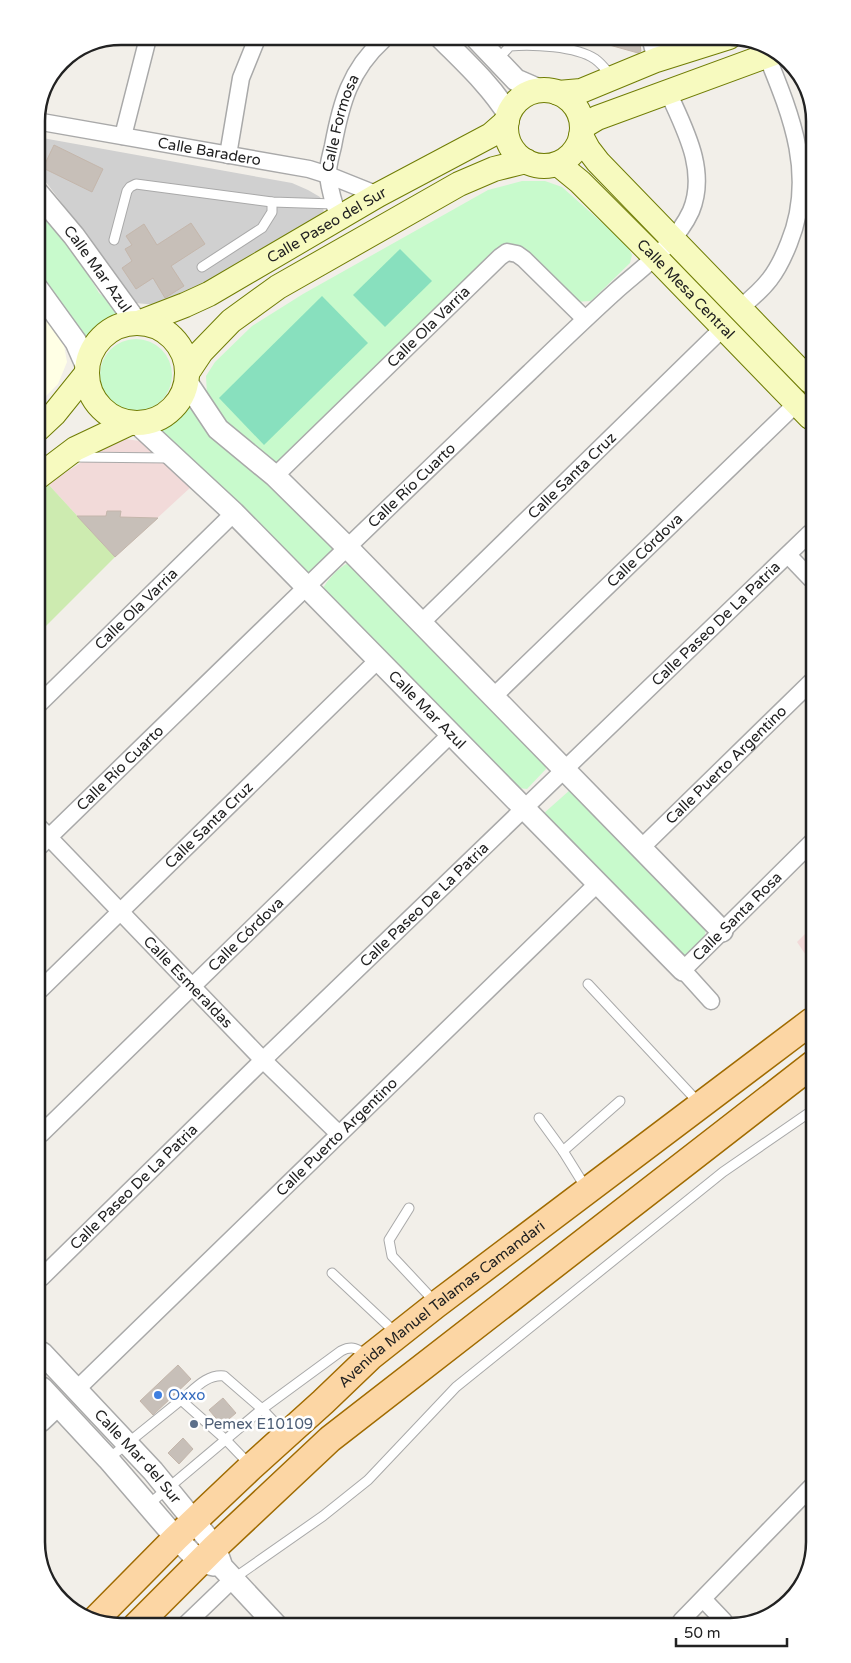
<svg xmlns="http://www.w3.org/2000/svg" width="851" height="1663" font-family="'Varela Round',sans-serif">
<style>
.commercial{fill:#f2dad9}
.education{fill:#ffffe5}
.religious{fill:#d0d0d0}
.grass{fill:#cdebb0}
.park{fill:#c8facc}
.pitch{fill:#88e0be}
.building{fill:#c7bfb8;stroke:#c4b6ab}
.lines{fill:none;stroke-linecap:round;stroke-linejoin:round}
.service-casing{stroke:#a9a9a9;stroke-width:11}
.minor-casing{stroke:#a9a9a9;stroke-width:19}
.tertiary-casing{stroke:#a9a9a9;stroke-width:24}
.secondary-casing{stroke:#707d05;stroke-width:26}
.primary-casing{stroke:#a06b00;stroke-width:29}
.service{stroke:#fff;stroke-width:9}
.minor{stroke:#fff;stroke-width:16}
.tertiary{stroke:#fff;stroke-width:21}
.secondary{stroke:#f7fabf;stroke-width:24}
.primary{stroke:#fcd6a4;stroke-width:26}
.shop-dot{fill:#3f7fe0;stroke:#fff;stroke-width:2}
.service-dot{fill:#5c6f8a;stroke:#fff;stroke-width:2}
.labels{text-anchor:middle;stroke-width:5;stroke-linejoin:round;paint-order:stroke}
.street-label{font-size:15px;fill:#222;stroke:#fff}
.shop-label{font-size:15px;fill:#366cbe;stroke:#fff;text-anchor:start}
.service-label{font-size:15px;fill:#4e5e75;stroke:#fff;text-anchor:start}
.rim{fill:none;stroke:#222;stroke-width:2.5}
</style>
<rect width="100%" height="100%" fill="#f2efe9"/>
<g class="commercial">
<path d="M125,439L140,441L158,449L192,486L115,557L48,484L111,443Z"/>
<path d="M812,927V964L797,942Z"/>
</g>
<path class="education" d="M37,308L64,345L67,362L58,384L38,404Z"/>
<path class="religious" d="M37,137L292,183L308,190L320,197L323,202L324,217L201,289L158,305L135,303L97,249L42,177L37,172Z"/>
<path class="grass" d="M48,484L115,557L39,633L38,493Z"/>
<g class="park">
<path d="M522,181H545L562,187L627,245L632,255L630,263L591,301L574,302L502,247L494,250L343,401L278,463L259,456L235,436L207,395L206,376L215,362L252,326L303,294L488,190Z"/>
<path d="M37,202L61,229L99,293L123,313C104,321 96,327 84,344L45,286L37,277Z"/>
<circle cx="136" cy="375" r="36"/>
<path d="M190,400L240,456L334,547L307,577L151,425L167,422Z"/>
<path d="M348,563L544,759L546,769L527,789L519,788L322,590C327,580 338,568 348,563Z"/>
<path d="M570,790L707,926L704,938L686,955H678L543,814Z"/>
</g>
<g class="pitch">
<path d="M400,249L432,281L385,327L353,295Z"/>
<path d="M322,296L368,343L264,445L219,398Z"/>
</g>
<g class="building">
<path d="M639,37L641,51L638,53L595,41V38Z"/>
<path d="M54,145L103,169L92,192L43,168Z"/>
<path d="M191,223L205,244L171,266L184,286L165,298L153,278L136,289L122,268L132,261L125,249L132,245L126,236L144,224L157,245Z"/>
<path d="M107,511H121L120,517L158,518L115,557L77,516H106Z"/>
<path d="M178,1365L191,1379L153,1415L140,1401Z"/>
<path d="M223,1398L236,1413L222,1425L209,1410Z"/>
<path d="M183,1438L193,1449L179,1464L168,1453Z"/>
</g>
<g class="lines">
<g class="service-casing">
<g id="service">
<path d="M497,60L510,46C532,44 576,46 595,59C602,64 606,70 611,76"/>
<path d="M114,240L127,191L130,187L136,184L272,202L334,204"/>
<path d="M202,267L262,228L272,212V202"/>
<path d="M73,457L170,458"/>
<path d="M588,984L699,1103"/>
<path d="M539,1118L563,1151"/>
<path d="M586,1188L563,1151L620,1101"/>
<path d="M409,1208L389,1240L392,1256L435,1302"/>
<path d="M332,1273L396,1333"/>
<path d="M108,1459L181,1400"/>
<path d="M250,1465L226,1440L181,1400C194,1390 206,1374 224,1376L262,1409L285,1433"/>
<path d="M148,1505L262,1409L341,1351C353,1345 358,1349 368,1356"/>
<path d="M233,1579L323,1516L368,1480L456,1387L723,1172L813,1110"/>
</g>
</g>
<g class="minor-casing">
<g id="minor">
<path d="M650,37L656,60"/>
<path id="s1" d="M36,121L309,169L328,175L378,195"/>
<path d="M123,136L147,42"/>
<path d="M228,155L241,78L256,41"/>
<path id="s2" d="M339,218C334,205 330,190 328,176C327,167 331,155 333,146C341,103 350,70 383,40"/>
<path d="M740,308C766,287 777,274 789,243C816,177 792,117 767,56"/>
<path id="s3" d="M275,476L500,257L507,252L517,254L524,259L585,319"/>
<path d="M788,555L811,579"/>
<path id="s4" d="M421,623L723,328"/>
<path id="s5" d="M493,697L797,403"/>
<path id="s6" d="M39,704L234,513"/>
<path id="s7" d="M39,827L263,1060L339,1134"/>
<path id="s8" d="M40,846C202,688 365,529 530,372C558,345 587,317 617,290C643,267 676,244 691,211C708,170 684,128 668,92"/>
<path id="s9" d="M641,848L811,682"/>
<path id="s10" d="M40,990L378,660"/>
<path id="s11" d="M711,1001L683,970L812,842"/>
<path id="s12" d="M41,1134L451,734"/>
<path id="s13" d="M41,1278L263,1060L810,533"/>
<path id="s14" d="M77,1389L598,883"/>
<path d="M42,1423L60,1406"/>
<path d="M703,1599L724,1621"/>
<path d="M681,1621L814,1484"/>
<path d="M184,1626L233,1579"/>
</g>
</g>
<g class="tertiary-casing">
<g id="tertiary">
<path d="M442,39C466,63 491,86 509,115"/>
<path d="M477,39L516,80L539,90"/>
<path id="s15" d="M37,192L74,236L137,323"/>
<path d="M37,288L76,342L87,367"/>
<path d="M186,381L218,429L275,476L347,547L722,931"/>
<path id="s16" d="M137,423L234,513L683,970"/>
<path id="s17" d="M42,1353L153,1471L215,1547L222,1567L276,1625"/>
<path d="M42,1388L108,1459L176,1538L200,1562L214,1565"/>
</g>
</g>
<g class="secondary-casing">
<g id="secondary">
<circle cx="544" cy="128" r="38"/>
<path d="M558,93L581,91L656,60L729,37"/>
<path d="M582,127L597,118L777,52"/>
<path d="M581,136L588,149L598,162L810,381"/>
<path id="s18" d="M558,164L580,182L654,256L810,417"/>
<path id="s19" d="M141,322L185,305L209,294L378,195L491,135L507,121"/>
<circle cx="137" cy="373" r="50"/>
<path d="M187,373L201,352L231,321L278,287L459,184L494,169L526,161"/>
<path d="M38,429L54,414L87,373"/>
<path d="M38,477L75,449L130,423"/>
</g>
</g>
<g class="primary-casing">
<g id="primary">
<path id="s20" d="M96,1619L176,1538L251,1467L323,1402L370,1357L437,1304L812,1021"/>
<path d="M136,1626L215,1547L330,1439L813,1064"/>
</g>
</g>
<use href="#service" class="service"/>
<use href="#minor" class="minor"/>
<use href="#tertiary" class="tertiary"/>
<use href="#secondary" class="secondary"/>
<use href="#primary" class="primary"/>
</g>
<circle class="shop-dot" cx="158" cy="1395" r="5"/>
<circle class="service-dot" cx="194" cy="1424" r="5"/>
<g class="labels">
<g class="street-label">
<text dy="5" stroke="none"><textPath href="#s2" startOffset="98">Calle Formosa</textPath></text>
<text dy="5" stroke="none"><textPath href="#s1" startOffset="176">Calle Baradero</textPath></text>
<text dy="5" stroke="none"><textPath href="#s19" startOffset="210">Calle Paseo del Sur</textPath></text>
<text dy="5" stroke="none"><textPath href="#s15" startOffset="98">Calle Mar Azul</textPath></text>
<text dy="5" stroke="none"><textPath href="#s18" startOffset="179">Calle Mesa Central</textPath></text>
<text dy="5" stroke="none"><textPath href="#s3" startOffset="214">Calle Ola Varria</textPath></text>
<text dy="5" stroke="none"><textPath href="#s4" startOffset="211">Calle Santa Cruz</textPath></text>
<text dy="5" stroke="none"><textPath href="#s8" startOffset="518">Calle Río Cuarto</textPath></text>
<text dy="5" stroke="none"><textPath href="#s5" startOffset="211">Calle Córdova</textPath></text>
<text dy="5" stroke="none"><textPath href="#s6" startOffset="136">Calle Ola Varria</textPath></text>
<text dy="5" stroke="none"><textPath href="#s13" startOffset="940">Calle Paseo De La Patria</textPath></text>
<text dy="5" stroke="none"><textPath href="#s16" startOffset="408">Calle Mar Azul</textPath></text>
<text dy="5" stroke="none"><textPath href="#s9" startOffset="119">Calle Puerto Argentino</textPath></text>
<text dy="5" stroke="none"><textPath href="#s8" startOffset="112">Calle Río Cuarto</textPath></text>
<text dy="5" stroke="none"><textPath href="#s10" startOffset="236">Calle Santa Cruz</textPath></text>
<text dy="5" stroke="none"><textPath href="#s13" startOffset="535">Calle Paseo De La Patria</textPath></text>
<text dy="5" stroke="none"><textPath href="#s11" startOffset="118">Calle Santa Rosa</textPath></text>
<text dy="5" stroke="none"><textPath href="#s12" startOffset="286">Calle Córdova</textPath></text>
<text dy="5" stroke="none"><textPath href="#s7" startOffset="215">Calle Esmeraldas</textPath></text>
<text dy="5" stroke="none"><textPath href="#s14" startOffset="362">Calle Puerto Argentino</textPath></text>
<text dy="5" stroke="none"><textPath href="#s13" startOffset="130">Calle Paseo De La Patria</textPath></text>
<text dy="5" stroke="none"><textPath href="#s20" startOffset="468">Avenida Manuel Talamas Camandari</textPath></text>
<text dy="5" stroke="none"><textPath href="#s17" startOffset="141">Calle Mar del Sur</textPath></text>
</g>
<g class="shop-label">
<text x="168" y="1400">Oxxo</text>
</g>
<g class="service-label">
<text x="204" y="1429">Pemex E10109</text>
</g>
</g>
<path d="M0 0H851V1663H0ZM121 45H730A76 76 0 0 1 806 121V1542A76 76 0 0 1 730 1618H121A76 76 0 0 1 45 1542V121A76 76 0 0 1 121 45Z" fill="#fff" fill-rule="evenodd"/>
<path class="rim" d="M121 45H730A76 76 0 0 1 806 121V1542A76 76 0 0 1 730 1618H121A76 76 0 0 1 45 1542V121A76 76 0 0 1 121 45Z"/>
<path d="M676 1638v8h111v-8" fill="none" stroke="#222222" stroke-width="2.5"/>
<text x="684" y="1638" font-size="15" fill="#222222" stroke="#ffffff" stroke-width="4" paint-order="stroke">50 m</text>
</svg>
